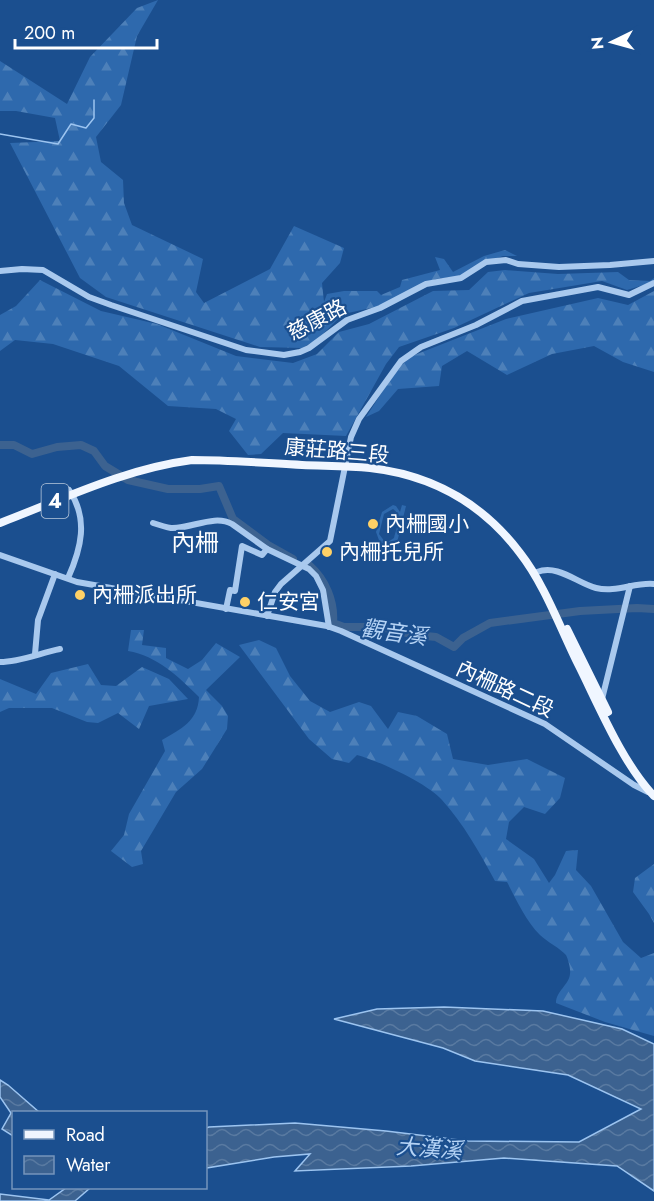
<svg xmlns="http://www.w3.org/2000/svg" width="654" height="1201" font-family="Jost,'Noto Sans TC',sans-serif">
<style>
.forest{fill:url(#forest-firs)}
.garden{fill:#2e69ad;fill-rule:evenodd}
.water{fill:url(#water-waves);stroke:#9cc4f0;stroke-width:1.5}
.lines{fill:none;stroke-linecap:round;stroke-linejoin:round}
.stream{stroke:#9cc4f0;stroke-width:1.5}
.river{stroke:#3c6290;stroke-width:8}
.minor{stroke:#a9c9ee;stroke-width:6}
.major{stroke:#f0f6ff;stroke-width:8}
.poi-dot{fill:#ffd166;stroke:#1b4f8f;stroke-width:2}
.labels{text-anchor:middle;stroke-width:4.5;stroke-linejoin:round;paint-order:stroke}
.shield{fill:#1b4f8f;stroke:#bbcadd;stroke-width:1.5}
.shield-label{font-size:20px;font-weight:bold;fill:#fff}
.street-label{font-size:21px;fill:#fff;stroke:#1b4f8f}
.poi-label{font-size:21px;fill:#fff;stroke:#1b4f8f;text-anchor:start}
.water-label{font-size:22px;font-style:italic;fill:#b5d3f5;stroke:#1b4f8f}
.quarter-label{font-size:24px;fill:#fff;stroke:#1b4f8f}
</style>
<defs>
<pattern id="forest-firs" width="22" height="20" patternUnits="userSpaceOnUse" patternTransform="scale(1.5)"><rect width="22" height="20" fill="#2e69ad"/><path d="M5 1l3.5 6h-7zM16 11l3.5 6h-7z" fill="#4d80b9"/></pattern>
<pattern id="water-waves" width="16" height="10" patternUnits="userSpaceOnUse" patternTransform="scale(1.5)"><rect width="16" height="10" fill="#3c6290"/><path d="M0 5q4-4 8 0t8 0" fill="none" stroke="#597aa1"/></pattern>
</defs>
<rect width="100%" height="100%" fill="#1b4f8f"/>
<g class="forest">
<path d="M158,0L137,36L121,105L96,137L101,162L123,180L124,203L132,225L203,259L196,292L204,303L270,269L294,226L344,248L340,263L322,283L324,302L327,294L344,291H377L381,295L400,287L402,280L440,270L435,257L444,259L453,272L484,256L505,250L517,256H503L475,266L462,276L436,279L376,307L343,314L318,339L302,348L260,347L106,297L80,278L10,143L60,141L55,118L16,111H0V61L67,104L90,57L137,8Z"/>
<path d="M505,270L558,274L618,272L629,280L650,281L654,278V282L627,290L602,281L529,293L454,328L399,347L386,364L346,436L283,433L261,454L248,455L229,431L236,419L216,409L168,406L119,366L53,344L15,340L0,351V315L16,306L40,280L101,311L157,324L236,356L293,363L317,354L339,332L369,324L433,291L469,290L488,272Z"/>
<path d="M654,291V372L623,362L594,346L552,354L507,375L467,351L442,366L439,386L398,389L379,411L366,417L397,369L412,356L506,319L598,298L628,305Z"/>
<path d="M131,630H144L142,645L166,648V658L188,669L202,660L216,643L240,657L206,690L222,706L228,716L227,729L202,769L176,792L141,851L143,864L132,867L111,851L124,835L129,814L165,751L162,740C181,729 198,721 199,697C178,676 157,656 128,651Z"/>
<path d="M259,640L276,648L290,676L310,701L330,712L359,702L371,706L388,729L398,712L417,716L447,734L453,759L488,765L527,759L565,778L560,798L545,814L524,807L509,822L506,839L534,859L549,883L555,875L566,851L578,850L576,870L591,886L623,942L641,958L654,953V1036L605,1022L556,1003C556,991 569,985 570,974C571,969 568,959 566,955C561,949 546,941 540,935C526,921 516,899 507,882L495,881C480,853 463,823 442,800C427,783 379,761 357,755L349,763L332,759L309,739L239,645Z"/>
<path d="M88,664L101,685L116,686L142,667L169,679L188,699L149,706L139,729L118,713L98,723L87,722L52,708H9L0,712V679L36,694L51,673Z"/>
<path d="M654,864V923L649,914L633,892L635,878Z"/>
</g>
<path class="garden" d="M393,505L396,506L400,512L402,505L406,506L394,555L390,554L391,546L380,543L376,532L382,512ZM393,509C403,515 396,529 394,538L388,542H385L379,534L384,514Z"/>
<g class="water">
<path d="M444,1007L543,1011L622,1029L654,1044V1191L617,1166L504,1158L411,1166L295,1171L310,1154L274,1157L206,1168V1128L209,1127L295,1123L386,1131L468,1141L579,1142L641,1109L568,1075L475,1061L443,1048L334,1019L377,1009Z"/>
<path d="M0,1080L8,1085L39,1112H51H14L13,1136L2,1129L11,1113L0,1097Z"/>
<path d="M66,1188H90L75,1201H0V1194L49,1200Z"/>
</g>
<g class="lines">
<path class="stream" d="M0,134L58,144L71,124L86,128L94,118V100"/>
<g class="river">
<path d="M0,445H14L32,454L57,447L81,445L94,451L105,466L128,480L168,489H200L219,486L233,519L268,545L293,559"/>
<path d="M309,565C325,579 335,601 333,623L344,627H381L416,635L436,637L454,647L463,638L490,623L580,611L637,608L654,609"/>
</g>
<g class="minor">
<path d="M0,271L22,269L43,270L89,297L111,305L246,350L284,355L300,352L309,348L347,320L380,308L426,284L461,278L486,262L506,260L518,264L559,267L610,265L654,261"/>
<path d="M153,523C159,525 165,527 171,528C191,529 214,514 232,524L267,549L309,569L316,576L323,590L329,627"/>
<path d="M0,555L77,582L327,626L341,631L545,724L634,785L648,792"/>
<path d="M537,572C558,564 577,583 596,588C616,593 635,582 654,584"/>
<path d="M68,578C81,549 89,519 69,490"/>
<path d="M226,609L230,590L235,591L242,546L262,555L267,549"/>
<path d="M267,616L275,592L281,584L330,541L351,437L359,419L401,361L421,347L476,325L522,301L598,287L629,295L654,283"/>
<path d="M35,654L38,620L55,574"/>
<path d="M0,662C20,662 40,653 60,649"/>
<path d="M602,699L630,586"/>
</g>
<g class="major">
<path d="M0,523C63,499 124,469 192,460C229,460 265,463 302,465C324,466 347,466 370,468C432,475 483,504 520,553C545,585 561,630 579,666C599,706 623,764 654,796"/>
<path d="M567,629L608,712"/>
</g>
</g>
<g class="poi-dot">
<circle cx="373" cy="524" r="6"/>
<circle cx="327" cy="552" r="6"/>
<circle cx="80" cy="595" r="6"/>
<circle cx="245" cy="602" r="6"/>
</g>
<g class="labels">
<rect class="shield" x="41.5" y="484" width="27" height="34" rx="4.5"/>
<g class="shield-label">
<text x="55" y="508">4</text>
</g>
<g class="street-label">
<text transform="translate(317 320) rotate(-28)" y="7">慈康路</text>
<text transform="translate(337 451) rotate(5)" y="7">康莊路三段</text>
<text transform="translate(505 689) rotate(25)" y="7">內柵路二段</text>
</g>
<g class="poi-label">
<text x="385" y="531">內柵國小</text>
<text x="339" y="559">內柵托兒所</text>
<text x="92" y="602">內柵派出所</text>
<text x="257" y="609">仁安宮</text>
</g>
<g class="water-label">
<text transform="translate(394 632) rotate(8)" y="8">觀音溪</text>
<text transform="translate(429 1148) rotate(4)" y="8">大漢溪</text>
</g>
<g class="quarter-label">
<text x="195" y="551">內柵</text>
</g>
</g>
<rect x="12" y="1111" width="195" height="78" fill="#1b4f8f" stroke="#7695bc" stroke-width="1.5"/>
<rect x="24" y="1130" width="30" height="9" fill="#f0f6ff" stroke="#7695bc" stroke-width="1.5"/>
<text x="66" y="1141" font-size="18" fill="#ffffff">Road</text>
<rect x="24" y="1156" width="30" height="18" fill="url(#water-waves)" stroke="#7695bc" stroke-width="1.5"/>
<text x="66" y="1171" font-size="18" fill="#ffffff">Water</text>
<g transform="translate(612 42) rotate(265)" stroke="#1b4f8f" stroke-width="4.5" paint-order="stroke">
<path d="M0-4.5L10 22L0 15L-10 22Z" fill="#ffffff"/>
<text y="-9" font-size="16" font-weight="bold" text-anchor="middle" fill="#ffffff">N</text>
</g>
<path d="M15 39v9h142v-9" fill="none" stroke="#ffffff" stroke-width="3"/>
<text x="24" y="39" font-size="18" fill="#ffffff" stroke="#1b4f8f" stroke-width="4.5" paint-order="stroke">200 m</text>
</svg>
